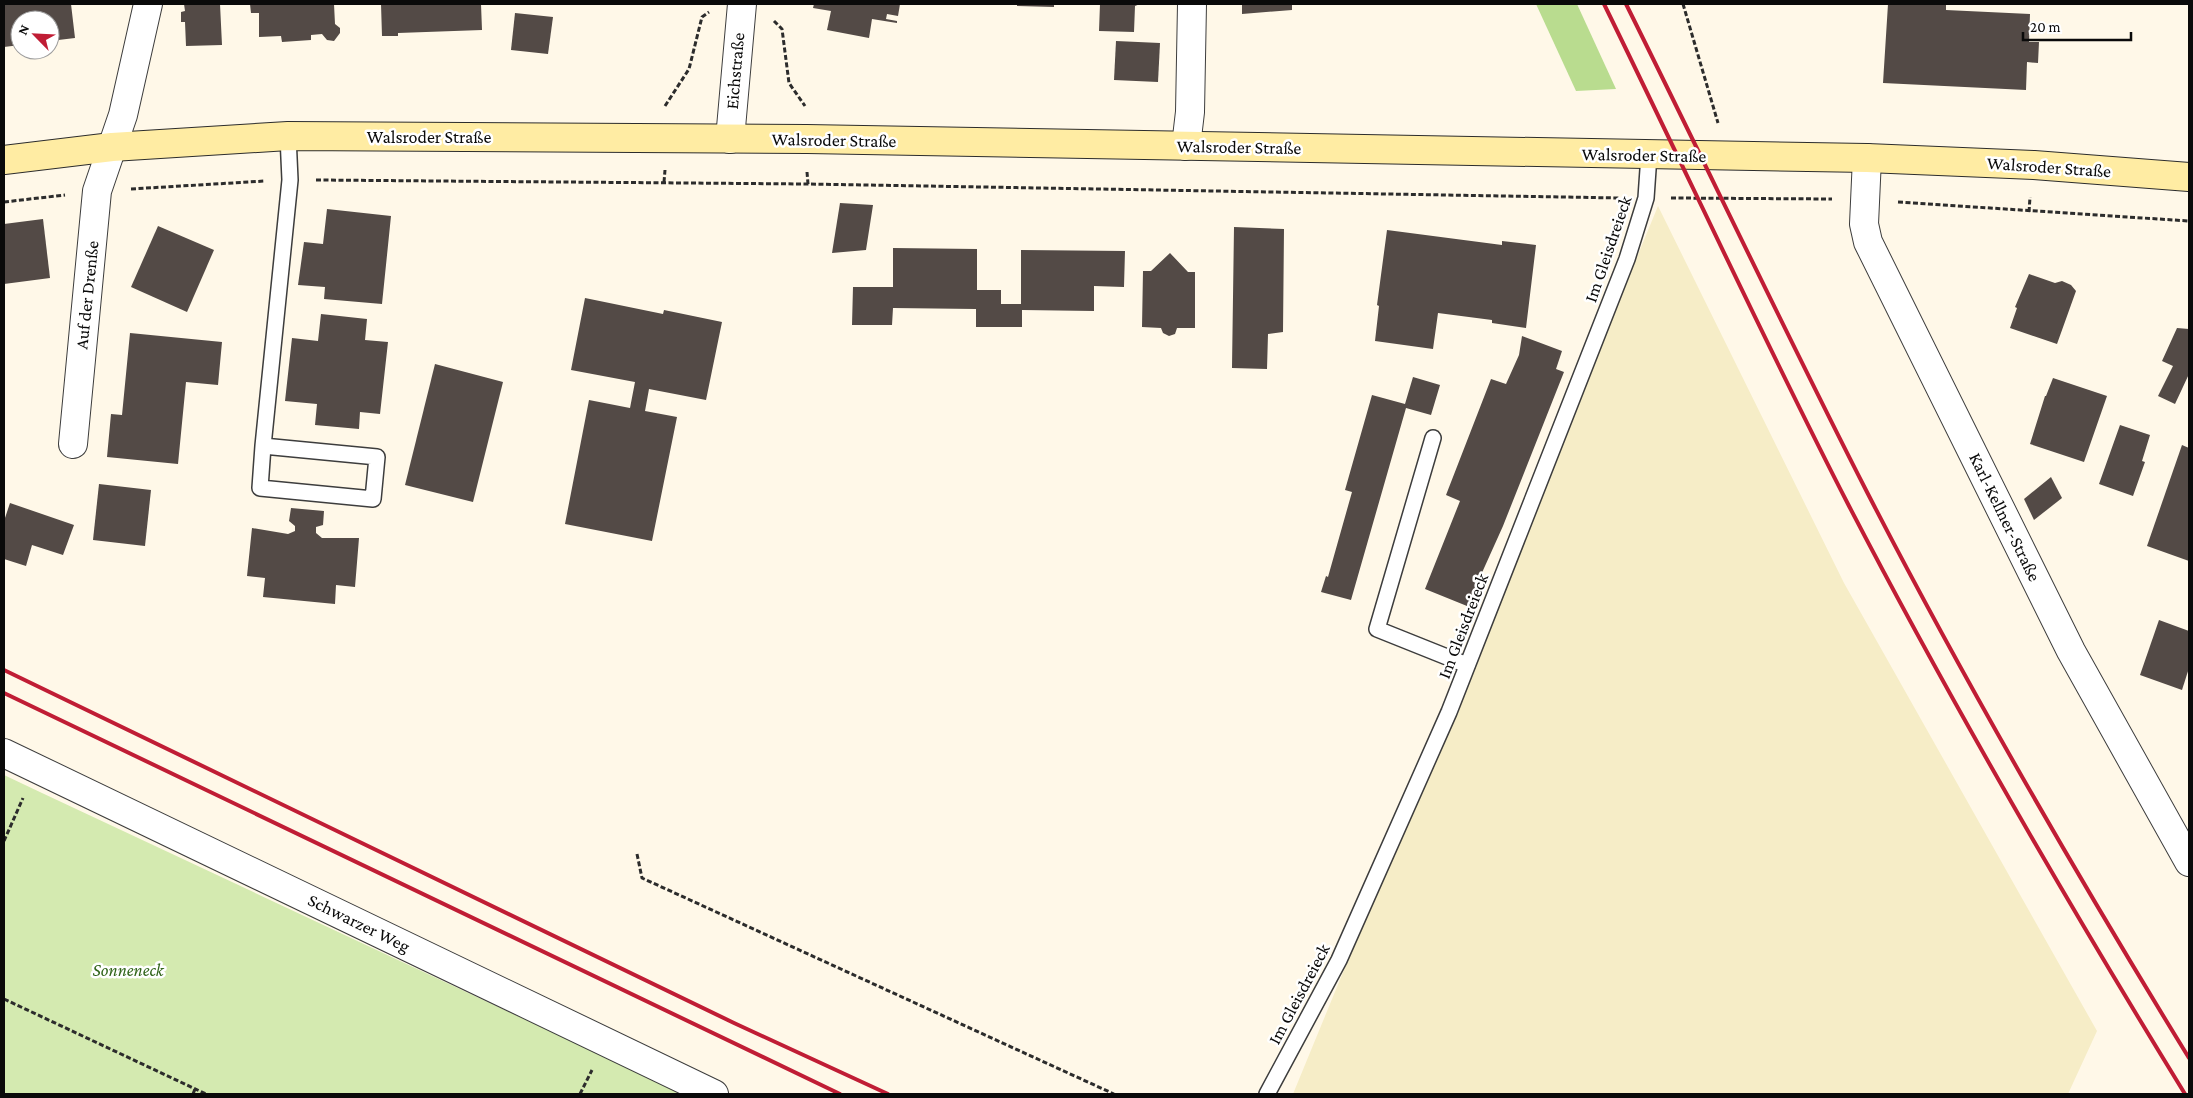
<svg xmlns="http://www.w3.org/2000/svg" width="2193" height="1098" font-family="'Crimson Pro',serif">
<style>
.farmland{fill:#f6edc7}
.green{fill:#d4eab0}
.forest{fill:#b9dc8f}
.building{fill:#534a46}
.lines{fill:none;stroke-linecap:round;stroke-linejoin:round}
.lane-casing{stroke:#3d3d3d;stroke-width:18}
.street-casing{stroke:#3d3d3d;stroke-width:30}
.secondary-casing{stroke:#2c2c2c;stroke-width:30}
.path{stroke:#2c2c2c;stroke-width:3;stroke-dasharray:5 2.5;stroke-linecap:butt}
.lane{stroke:#fff;stroke-width:15}
.street{stroke:#fff;stroke-width:28}
.secondary{stroke:#ffeca3;stroke-width:28}
.rail{stroke:#c01d35;stroke-width:4}
.labels{text-anchor:middle;stroke-width:5;stroke-linejoin:round;paint-order:stroke}
.street-label{font-size:18px;fill:#0a0a0a;stroke:#fff}
.park-label{font-size:18px;font-style:italic;fill:#306419;stroke:#fff}
</style>
<rect width="100%" height="100%" fill="#fff8e8"/>
<path class="farmland" d="M1658,206L1844,583L2097,1031L2068,1094H1293Z"/>
<path class="green" d="M4,775L42,793L684,1094H4Z"/>
<path class="forest" d="M1536,4H1577L1616,89L1576,91Z"/>
<g class="building">
<path d="M4,4H71L75,38L50,41V20H20V45L4,47Z"/>
<path d="M184,4H220L222,45L186,46L185,22H181V12L185,11Z"/>
<path d="M250,4H334L335,24L340,28V33L334,41L327,40L322,34L311,35V40L282,42L281,36L259,37V13H251Z"/>
<path d="M381,4H481L482,30L398,33V36H382Z"/>
<path d="M814,4H900L898,16L887,14L886,19L897,21V23L872,19L869,38L827,30L831,11L813,8Z"/>
<path d="M1017,4H1054V7L1017,6Z"/>
<path d="M1100,4H1140L1135,6L1134,32L1099,31Z"/>
<path d="M1242,4H1292V10L1242,14Z"/>
<path d="M1888,4H1946V10L2030,14L2029,42H2039L2038,63L2027,62L2026,90L1883,83Z"/>
<path d="M515,13L553,17L548,54L511,50Z"/>
<path d="M1116,41L1160,43L1158,82L1114,80Z"/>
<path d="M840,203L873,205L866,250L832,253Z"/>
<path d="M327,209L391,216L382,304L324,299L325,287L298,285L304,242L323,244Z"/>
<path d="M43,219L50,278L4,284V224Z"/>
<path d="M158,226L214,250L187,312L131,287Z"/>
<path d="M1234,227L1284,229L1283,332L1268,334L1267,369L1232,368Z"/>
<path d="M1387,230L1502,245V241L1536,245L1526,328L1492,323V320L1438,313L1433,349L1375,341L1379,306L1377,305Z"/>
<path d="M893,248L977,249V290H1001V304H1021V250L1125,251L1124,287L1094,286V311L1022,310V327H976V309L893,308L892,325H852L853,287H893Z"/>
<path d="M1170,253L1188,272H1195V328H1177L1175,334L1169,336L1163,333L1161,328L1142,327L1143,271H1151Z"/>
<path d="M2029,274L2055,283L2062,281L2071,285L2076,291L2057,344L2010,328L2017,308L2015,307Z"/>
<path d="M585,298L663,314L664,310L722,322L706,400L649,389L645,411L677,417L652,541L565,524L589,400L630,408L635,382L571,370Z"/>
<path d="M321,314L367,319L365,340L388,342L380,414L360,412L359,429L315,425L317,404L285,401L292,338L318,341Z"/>
<path d="M2177,328L2189,329V374L2175,404L2158,396L2173,366L2162,361Z"/>
<path d="M130,333L222,342L218,385L186,382L178,464L107,457L111,414L122,415Z"/>
<path d="M1522,336L1562,351L1556,369L1564,372L1503,526L1467,606L1425,589L1460,501L1446,495L1491,379L1506,384L1519,355Z"/>
<path d="M435,364L503,382L473,502L405,485Z"/>
<path d="M1413,377L1440,385L1431,415L1406,408L1351,600L1321,592L1326,576L1328,577L1352,492L1345,490L1372,395L1405,404Z"/>
<path d="M2053,378L2107,396L2084,462L2030,444L2045,396H2046Z"/>
<path d="M2120,425L2150,435L2142,461L2145,462L2133,496L2099,484Z"/>
<path d="M2182,445L2189,448V561L2147,546Z"/>
<path d="M2051,477L2062,498L2034,520L2024,499Z"/>
<path d="M99,484L151,490L145,546L93,540Z"/>
<path d="M10,503L74,525L63,555L32,545L26,566L4,559V521Z"/>
<path d="M291,508L324,511L323,525L316,527V533L322,538H359L355,587L336,585L335,604L263,597L265,578L247,576L252,528L288,534L295,531V526L289,521Z"/>
<path d="M2159,620L2189,631V668L2182,690L2140,675Z"/>
</g>
<g class="lines">
<g class="lane-casing">
<g id="lane">
<path d="M1433,438L1377,629L1467,665"/>
<path d="M263,446L377,457L373,499L260,488L263,446L290,180L288,136"/>
<path d="M1267,1094L1339,960L1449,712L1627,259L1646,198L1649,155"/>
</g>
</g>
<g class="street-casing">
<g id="street">
<path d="M730,139L742,4"/>
<path d="M1186,146L1190,112L1192,4"/>
<path d="M1867,158L1864,224L1868,242L2071,651L2189,862"/>
<path d="M73,444L97,191L123,115L148,4"/>
<path d="M4,753L714,1094"/>
</g>
</g>
<g class="secondary-casing">
<path id="secondary" d="M4,160L112,147L288,136L807,139L1867,158L2034,165L2189,177"/>
</g>
<g class="path">
<path d="M1683,4L1718,123"/>
<path d="M774,21L782,29L789,83L805,106"/>
<path d="M665,106L689,69L702,17L709,12"/>
<path d="M807,172L808,184"/>
<path d="M316,180L808,184L1620,198"/>
<path d="M664,182L665,170"/>
<path d="M131,189L265,181"/>
<path d="M1671,198L1832,199"/>
<path d="M4,202L65,195"/>
<path d="M1898,202L2189,221"/>
<path d="M2029,212L2030,197"/>
<path d="M4,841L23,798"/>
<path d="M637,854L642,878L1114,1094"/>
<path d="M4,999L206,1094"/>
<path d="M193,1094L195,1089"/>
<path d="M580,1094L592,1070"/>
</g>
<use href="#lane" class="lane"/>
<use href="#street" class="street"/>
<use href="#secondary" class="secondary"/>
<g class="rail">
<path d="M1604,4C1686,171 1764,341 1849,506C1953,706 2067,902 2185,1094"/>
<path d="M1626,4C1707,167 1785,332 1868,494C1967,686 2076,874 2189,1058"/>
<path d="M4,670L734,1023L888,1094"/>
<path d="M4,693L840,1094"/>
</g>
</g>
<g class="labels">
<g class="street-label">
<text transform="translate(735 71) rotate(-85)" y="6">Eichstraße</text>
<text x="429" y="143">Walsroder Straße</text>
<text transform="translate(834 140) rotate(1)" y="6">Walsroder Straße</text>
<text transform="translate(1239 147) rotate(1)" y="6">Walsroder Straße</text>
<text transform="translate(1644 155) rotate(1)" y="6">Walsroder Straße</text>
<text transform="translate(2049 167) rotate(4)" y="6">Walsroder Straße</text>
<text transform="translate(1608 249) rotate(-71)" y="6">Im Gleisdreieck</text>
<text transform="translate(87 295) rotate(-84)" y="6">Auf der Drenße</text>
<text transform="translate(2005 517) rotate(64)" y="6">Karl-Kellner-Straße</text>
<text transform="translate(1463 626) rotate(-69)" y="6">Im Gleisdreieck</text>
<text transform="translate(359 923) rotate(26)" y="6">Schwarzer Weg</text>
<text transform="translate(1299 994) rotate(-62)" y="6">Im Gleisdreieck</text>
</g>
<g class="park-label">
<text x="128" y="976">Sonneneck</text>
</g>
</g>
<rect width="2193" height="1098" fill="none" stroke="#0a0a0a" stroke-width="10"/>
<g transform="translate(35 35) rotate(294)"><circle r="24" fill="#ffffff" stroke="#9d9d9d"/>
<path d="M0-4L9 19L0 12L-9 19Z" fill="#c01d35"/>
<text y="-8" font-size="14" font-weight="bold" text-anchor="middle" fill="#0a0a0a">N</text>
</g>
<path d="M2023 32v8h108v-8" fill="none" stroke="#0a0a0a" stroke-width="2.5"/>
<text x="2030" y="32" font-size="15" fill="#0a0a0a" stroke="#ffffff" stroke-width="4" paint-order="stroke">20 m</text>
</svg>
